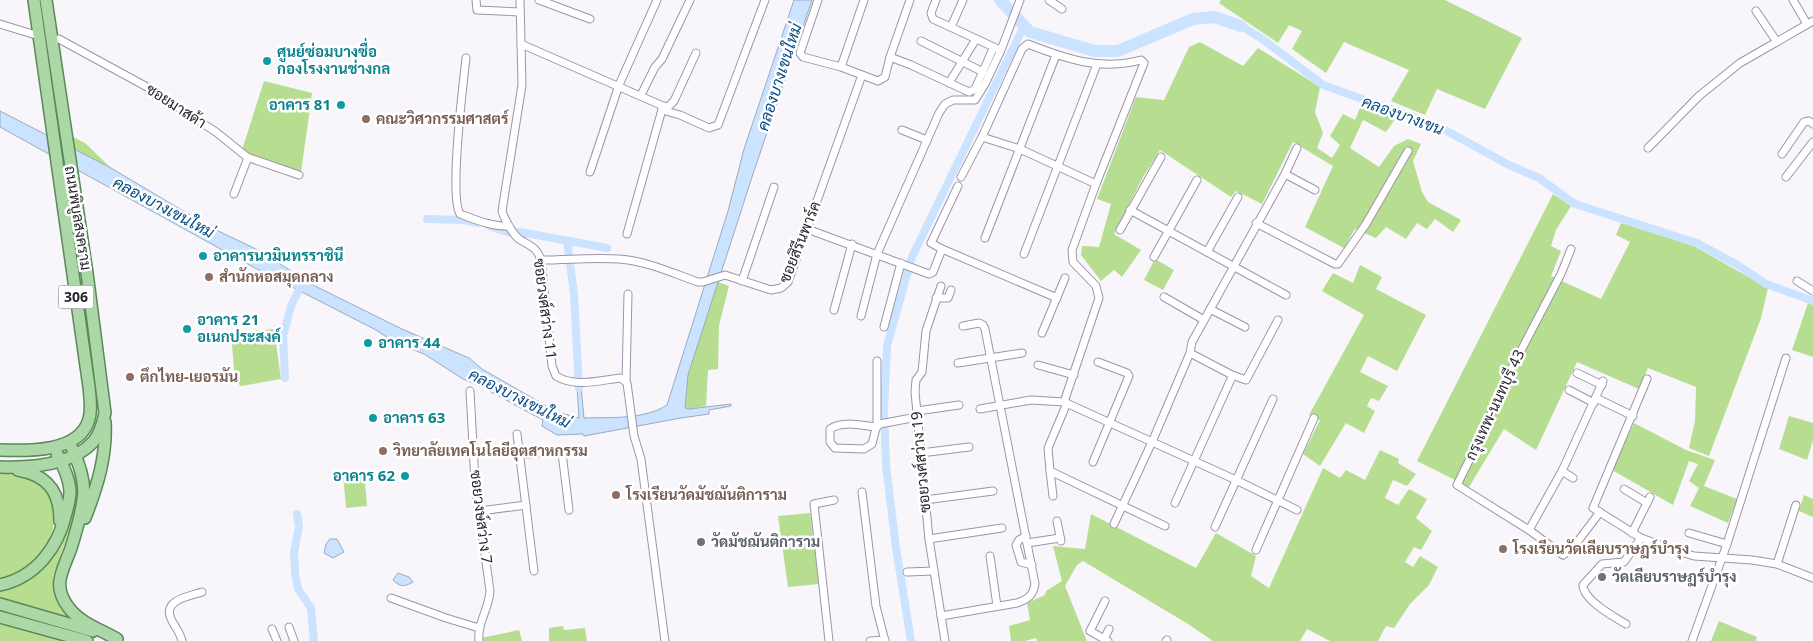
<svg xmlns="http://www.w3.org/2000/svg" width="1813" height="641" font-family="'Noto Sans',Sarabun,sans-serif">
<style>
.green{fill:#b7de90}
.water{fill:#cbe3fe;stroke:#9aaac0}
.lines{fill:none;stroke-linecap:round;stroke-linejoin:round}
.canal{stroke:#cbe3fe;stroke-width:8}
.river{stroke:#cbe3fe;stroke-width:12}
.street-casing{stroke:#9d94aa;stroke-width:9}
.primary-casing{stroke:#5a8957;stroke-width:14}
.street{stroke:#fff;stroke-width:7}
.primary{stroke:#acd8a7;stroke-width:11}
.culture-dot{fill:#0f9aa8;stroke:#fff;stroke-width:2}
.education-dot{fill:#8d6e63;stroke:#fff;stroke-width:2}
.worship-dot{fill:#6b7280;stroke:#fff;stroke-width:2}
.labels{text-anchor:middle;stroke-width:5;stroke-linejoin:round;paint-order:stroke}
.shield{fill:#fff;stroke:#69676d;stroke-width:1}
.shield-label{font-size:14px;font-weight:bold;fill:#29262f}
.culture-label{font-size:15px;font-weight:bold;fill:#0d838f;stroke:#fff;text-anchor:start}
.street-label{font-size:15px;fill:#29262f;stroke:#fff}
.education-label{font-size:15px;font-weight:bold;fill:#785e54;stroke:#fff;text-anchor:start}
.worship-label{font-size:15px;font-weight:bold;fill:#5b616d;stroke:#fff;text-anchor:start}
.water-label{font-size:16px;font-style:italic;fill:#084d86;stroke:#fff}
</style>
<rect width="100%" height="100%" fill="#f8f6fb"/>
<g class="green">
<path d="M1221,0H1445L1522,38L1485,109L1437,89L1425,115L1391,101L1409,70L1344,42L1326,73L1292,49L1302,31L1289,25L1278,43L1219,3Z"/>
<path d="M1200,42L1243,66L1258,48L1320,87L1315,112L1323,133L1317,148L1332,158L1340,145L1330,136L1343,114L1355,120L1361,105L1396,118L1386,132L1363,120L1350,148L1379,167L1394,146L1408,139L1421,144L1413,161L1422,192L1428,202L1461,220L1453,232L1435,219L1427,229L1417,223L1406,239L1386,227L1376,238L1355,229L1344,248L1305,227L1333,166L1293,142L1262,204L1236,191L1231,197L1160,150L1143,177L1114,234L1141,250L1122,277L1114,270L1101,281L1081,255L1082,246L1099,247L1111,204L1097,199L1136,97L1164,100L1189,47Z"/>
<path d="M264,81L312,93L301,173L249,155L242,150Z"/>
<path d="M73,137L85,143L111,168L74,151Z"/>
<path d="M1553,194L1571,206L1556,230L1551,246L1561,251L1551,276L1601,299L1630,242L1616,235L1621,223L1694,246L1768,288L1761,318L1709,456L1689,448L1695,421L1696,387L1648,368L1639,389L1577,362L1536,450L1504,429L1469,487L1417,461Z"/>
<path d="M1155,259L1174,270L1163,290L1144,280Z"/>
<path d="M1360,265L1382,277L1376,289L1426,315L1397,371L1368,356L1360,372L1388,386L1379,401L1371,398L1367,406L1375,411L1364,433L1346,423L1320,466L1303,454L1320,420L1309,415L1364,315L1322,291L1333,273L1353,283Z"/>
<path d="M718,282L729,286L719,325L718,369L708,370L706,406L689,409L684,408L688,375Z"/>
<path d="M1809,300L1813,302V357L1792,350Z"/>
<path d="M274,329L281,379L241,386L235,381L231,333Z"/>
<path d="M1789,416L1813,423V440L1807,460L1779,449Z"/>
<path d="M1634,423L1686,450L1715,460L1704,486L1737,499L1728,523L1690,506L1699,488L1689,481L1698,464L1689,461L1673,505L1612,470Z"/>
<path d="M1380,450L1399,459L1398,463L1416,474L1407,486L1393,480L1385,498L1398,505L1409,489L1427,499L1416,518L1432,531L1421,550L1414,547L1405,562L1413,567L1420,556L1438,567L1429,585L1410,604L1394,628L1386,626L1378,641H1330L1307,629L1300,641H1213L1188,624L1083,561L1077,565L1065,586L1087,641H1037L1036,638L1025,641H1011L1009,626L1030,620L1027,603L1045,595L1046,591L1062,581L1053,546L1085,549L1091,514L1196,568L1216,533L1256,556L1251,576L1269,588L1323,468L1340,478L1346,470L1365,480Z"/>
<path d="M75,470L80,489L75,515L53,576C53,606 70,614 92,629L0,602V592C49,575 62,550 71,501C72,494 73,474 75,470Z"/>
<path d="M364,471L367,506L346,508L343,473Z"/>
<path d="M0,474C6,474 14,472 20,474C23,474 27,477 30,478C68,495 56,543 31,567C24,574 9,578 0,583Z"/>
<path d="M1804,495L1813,499V517L1799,511Z"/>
<path d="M810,513L819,584L788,587L778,516Z"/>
<path d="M0,620L76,641H0Z"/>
<path d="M1719,621L1757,637L1756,641H1711Z"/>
<path d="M563,626L564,630L585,628L587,641H549V628Z"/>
<path d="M519,630L522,641H482L481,638Z"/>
</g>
<g class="water">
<path d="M794,0H812L753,174L688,375L685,408L689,409L731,404V406L709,410V414L681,418L584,436L583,434L557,435L542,426L543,420L482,387L463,379L424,354L394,342L376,330L253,267L0,127V111L111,168L212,228L258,250L315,286L402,329L469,358L482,369L557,412L579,418L577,387H581L584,418C611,417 644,420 667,405L728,211L744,149Z"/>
<path d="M330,539H337L344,552L333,558L324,553L326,544Z"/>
<path d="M398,573L409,577L413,582C404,587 400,587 393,580Z"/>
</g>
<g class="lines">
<g class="canal">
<path d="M1241,26L1261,38L1323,85L1436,125L1509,165L1539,178L1575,204L1697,243L1736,264L1766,284L1813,301"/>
<path d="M427,219L464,220L478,223"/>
<path d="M491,227L511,233L520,232L607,248"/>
<path d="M567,241L574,294L579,388"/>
<path d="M285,378L283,336L291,306L303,282"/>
<path d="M297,514L299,526L294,553L295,573L298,589L311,608L314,641"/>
<path d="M911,641L896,548L886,465L884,408L887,346L912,257L1024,26"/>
</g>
<path class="river" d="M1000,0L1030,32L1095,51H1118L1193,19L1214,17L1241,26"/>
<g class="street-casing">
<g id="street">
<path d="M476,0L477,10L520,12"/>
<path d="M520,0L522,85L502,211C504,218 513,235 519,239C530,246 537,247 541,260L552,366L556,376C575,388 600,380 621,378L627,383L634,436L641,459L665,641"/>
<path d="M539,0L590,19"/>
<path d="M818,0L800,53L803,57L841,67L878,81L885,77L890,57L910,0"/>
<path d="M936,0L931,13L933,19L998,49"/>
<path d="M1049,0L1062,9"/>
<path d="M1793,0L1807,24"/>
<path d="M1756,11L1777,42"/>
<path d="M0,24L39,36"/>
<path d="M951,27L963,0"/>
<path d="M52,39H59L147,87L216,132L247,157L299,175"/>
<path d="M921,41L983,72"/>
<path d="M521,44L663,106L668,107L674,101L696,53"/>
<path d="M890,57L911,65L969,92L975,89L992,51"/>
<path d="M466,58C463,86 449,195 460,214C476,220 493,227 509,226"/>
<path d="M841,67L864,0"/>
<path d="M949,83L976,39"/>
<path d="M641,95L655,67L662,59L690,0"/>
<path d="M662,110L680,115L709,128L718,125L765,0"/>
<path d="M902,130L927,140"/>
<path d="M982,137L1020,149L1096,184"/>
<path d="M1648,148L1699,96L1740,63L1813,21"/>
<path d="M1782,154L1804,122L1809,121L1813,124"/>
<path d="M590,172L619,85L657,0"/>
<path d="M1285,174L1315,190"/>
<path d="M961,177L982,137L1022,49L1028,44C1066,59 1101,71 1141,60L1144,63L1096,184L1072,250L1073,262L1096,286L1099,298L1064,402"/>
<path d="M1786,177L1813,142"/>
<path d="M958,186L931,243L942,249L1057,298"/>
<path d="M234,194L247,160V157"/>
<path d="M1130,210L1286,295"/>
<path d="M1256,223L1335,264H1338L1366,224L1408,151"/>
<path d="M807,229L929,274L933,272L942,249"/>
<path d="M1120,230L1161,157"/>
<path d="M627,234L663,106"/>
<path d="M985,238L1056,55"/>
<path d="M1571,249L1561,274L1504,383L1485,428L1457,485L1529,530L1563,555L1575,545L1600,512"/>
<path d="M1207,252L1238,197"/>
<path d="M1024,254L1097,64"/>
<path d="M1154,257L1197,180"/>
<path d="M541,260C567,260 593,257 619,259C647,261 672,273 698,282H703L725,275L771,290L781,288L788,282L862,75"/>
<path d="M742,281L774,187"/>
<path d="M1797,281L1813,291"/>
<path d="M941,286L926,331L922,372L916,380L915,392L929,539L945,641"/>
<path d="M1164,297L1204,320"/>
<path d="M936,298H948L951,290"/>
<path d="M1210,309L1245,327"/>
<path d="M834,310L852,244"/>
<path d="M861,316L877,254L939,113L945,104L953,100H975L985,84L1001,50L1020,0"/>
<path d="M884,327L901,263"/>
<path d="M1042,333L1065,278"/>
<path d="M1190,353L1232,375L1246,380L1278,320"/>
<path d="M877,361V427C863,426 842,420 830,429V442L835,448L864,449L872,444L876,428L880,424L917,417"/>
<path d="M958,363L1022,353"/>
<path d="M1038,365L1074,375"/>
<path d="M1577,373L1602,385"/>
<path d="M1647,379L1593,508L1641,538L1674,550L1694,556L1752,560L1777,564L1813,578"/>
<path d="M626,381L628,294"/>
<path d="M1569,390L1594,403"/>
<path d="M470,391L475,482L490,591C489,609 477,623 479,641"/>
<path d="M1596,398L1633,416"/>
<path d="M1067,403L1048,448L1050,471L1165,526"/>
<path d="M980,409L1031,400L1064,402L1236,480L1297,510"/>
<path d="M917,411L959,405"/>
<path d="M517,434L534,571"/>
<path d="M921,453L969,447"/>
<path d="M519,455L559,451L562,453L569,510"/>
<path d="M1093,462L1129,376L1127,373L1098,362"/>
<path d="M1050,471L1053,496"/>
<path d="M1562,471L1573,478"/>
<path d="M1624,489L1647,503"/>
<path d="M862,492L876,606L885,641"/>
<path d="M925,500L993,491"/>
<path d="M1175,503L1231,379"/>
<path d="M480,511L526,505"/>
<path d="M1057,521L1061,541"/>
<path d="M1114,524L1152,442L1190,353L1192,342L1285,174L1297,148"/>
<path d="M1215,527L1273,399"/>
<path d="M1529,530L1562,471L1603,381"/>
<path d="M1632,533L1650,497"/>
<path d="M1689,533L1727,544"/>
<path d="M1026,536L1019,540L1016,545L1021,562L1032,565"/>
<path d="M929,539L1002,528"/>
<path d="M1027,543L1060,538"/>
<path d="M1256,550L1314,418"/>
<path d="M990,556L997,606"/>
<path d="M1777,564L1796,505"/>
<path d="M907,572L934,571"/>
<path d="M391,598L446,618L479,628"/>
<path d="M1105,601L1090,631L1108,641"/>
<path d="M941,616L1017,603C1028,599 1033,596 1035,584L985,329L983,325L979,323L963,326"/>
<path d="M1626,624C1614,617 1583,600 1583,585L1602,564L1624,562L1641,538"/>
<path d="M289,627L294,641"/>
<path d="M272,629L277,641"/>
<path d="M1104,639L1109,629"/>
<path d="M182,641C180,631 172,624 170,616C165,599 191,596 202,592"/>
<path d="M829,641L814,504L834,500"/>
<path d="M870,641L885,640"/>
<path d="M1166,641L1167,640"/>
<path d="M1692,641L1727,544L1786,358"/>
</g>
</g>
<g class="primary-casing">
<g id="primary">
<path d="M72,448C79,464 86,482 83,500C81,516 76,532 71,548C63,571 51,585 69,608C80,623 101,630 117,639"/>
<path d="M0,450C27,451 80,453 89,419C92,409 90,397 89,387L34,0"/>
<path d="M0,467C30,468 71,466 93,442C100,434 103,423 105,413L87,273L46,0"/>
<path d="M18,470C47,475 60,491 60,521"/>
<path d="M85,518C97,487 107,456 105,422"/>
<path d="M0,585C36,577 58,548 66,513C68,506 70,498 70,490C69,478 63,465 57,454"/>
<path d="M0,604L93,631"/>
<path d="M0,617L87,641"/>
</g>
</g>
<use href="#street" class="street"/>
<use href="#primary" class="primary"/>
</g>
<g class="culture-dot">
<circle cx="267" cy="61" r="5"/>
<circle cx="341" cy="105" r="5"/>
<circle cx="203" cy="256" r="5"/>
<circle cx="187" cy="329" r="5"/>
<circle cx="368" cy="343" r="5"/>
<circle cx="373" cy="418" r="5"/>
<circle cx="405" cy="476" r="5"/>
</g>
<g class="education-dot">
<circle cx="366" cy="119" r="5"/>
<circle cx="209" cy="277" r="5"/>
<circle cx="130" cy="377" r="5"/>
<circle cx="383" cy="451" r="5"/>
<circle cx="616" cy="495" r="5"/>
<circle cx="1503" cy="549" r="5"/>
</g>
<g class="worship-dot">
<circle cx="701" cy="542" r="5"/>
<circle cx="1602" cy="577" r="5"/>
</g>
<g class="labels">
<rect class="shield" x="58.5" y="285.5" width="35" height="23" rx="4"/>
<g class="shield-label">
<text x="76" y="302">306</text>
</g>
<g class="culture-label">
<text x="277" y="57">ศูนย์ซ่อมบางซื่อ<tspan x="277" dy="17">กองโรงงานช่างกล</tspan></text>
<text x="331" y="110" text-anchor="end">อาคาร 81</text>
<text x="213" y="261">อาคารนวมินทรราชินี</text>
<text x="197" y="325">อาคาร 21<tspan x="197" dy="17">อเนกประสงค์</tspan></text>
<text x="378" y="348">อาคาร 44</text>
<text x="383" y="423">อาคาร 63</text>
<text x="395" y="481" text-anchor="end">อาคาร 62</text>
</g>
<g class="street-label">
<text transform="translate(176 106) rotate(33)" y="5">ซอยมาสด้า</text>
<text transform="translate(78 218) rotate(81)" y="5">ถนนพิบูลสงคราม</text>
<text transform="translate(800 242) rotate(-68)" y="5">ซอยสิรีนพาร์ค</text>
<text transform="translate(545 309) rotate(83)" y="5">ซอยวงศ์สว่าง 11</text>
<text transform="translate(1495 405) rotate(-65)" y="5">กรุงเทพ-นนทบุรี 43</text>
<text transform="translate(921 462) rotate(-95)" y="5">ซอยวงศ์สว่าง 19</text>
<text transform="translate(481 517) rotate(83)" y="5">ซอยวงษ์สว่าง 7</text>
</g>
<g class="education-label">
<text x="376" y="124">คณะวิศวกรรมศาสตร์</text>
<text x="219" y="282">สำนักหอสมุดกลาง</text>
<text x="140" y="382">ตึกไทย-เยอรมัน</text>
<text x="393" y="456">วิทยาลัยเทคโนโลยีอุตสาหกรรม</text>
<text x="626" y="500">โรงเรียนวัดมัชฌันติการาม</text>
<text x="1513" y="554">โรงเรียนวัดเลียบราษฏร์บำรุง</text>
</g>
<g class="worship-label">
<text x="711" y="547">วัดมัชฌันติการาม</text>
<text x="1612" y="582">วัดเลียบราษฏร์บำรุง</text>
</g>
<g class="water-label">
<text transform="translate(779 77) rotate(-72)" y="6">คลองบางเขนใหม่</text>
<text transform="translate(1403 115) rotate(20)" y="6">คลองบางเขน</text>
<text transform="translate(164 207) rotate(28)" y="6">คลองบางเขนใหม่</text>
<text transform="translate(520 398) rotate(27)" y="6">คลองบางเขนใหม่</text>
</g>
</g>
</svg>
